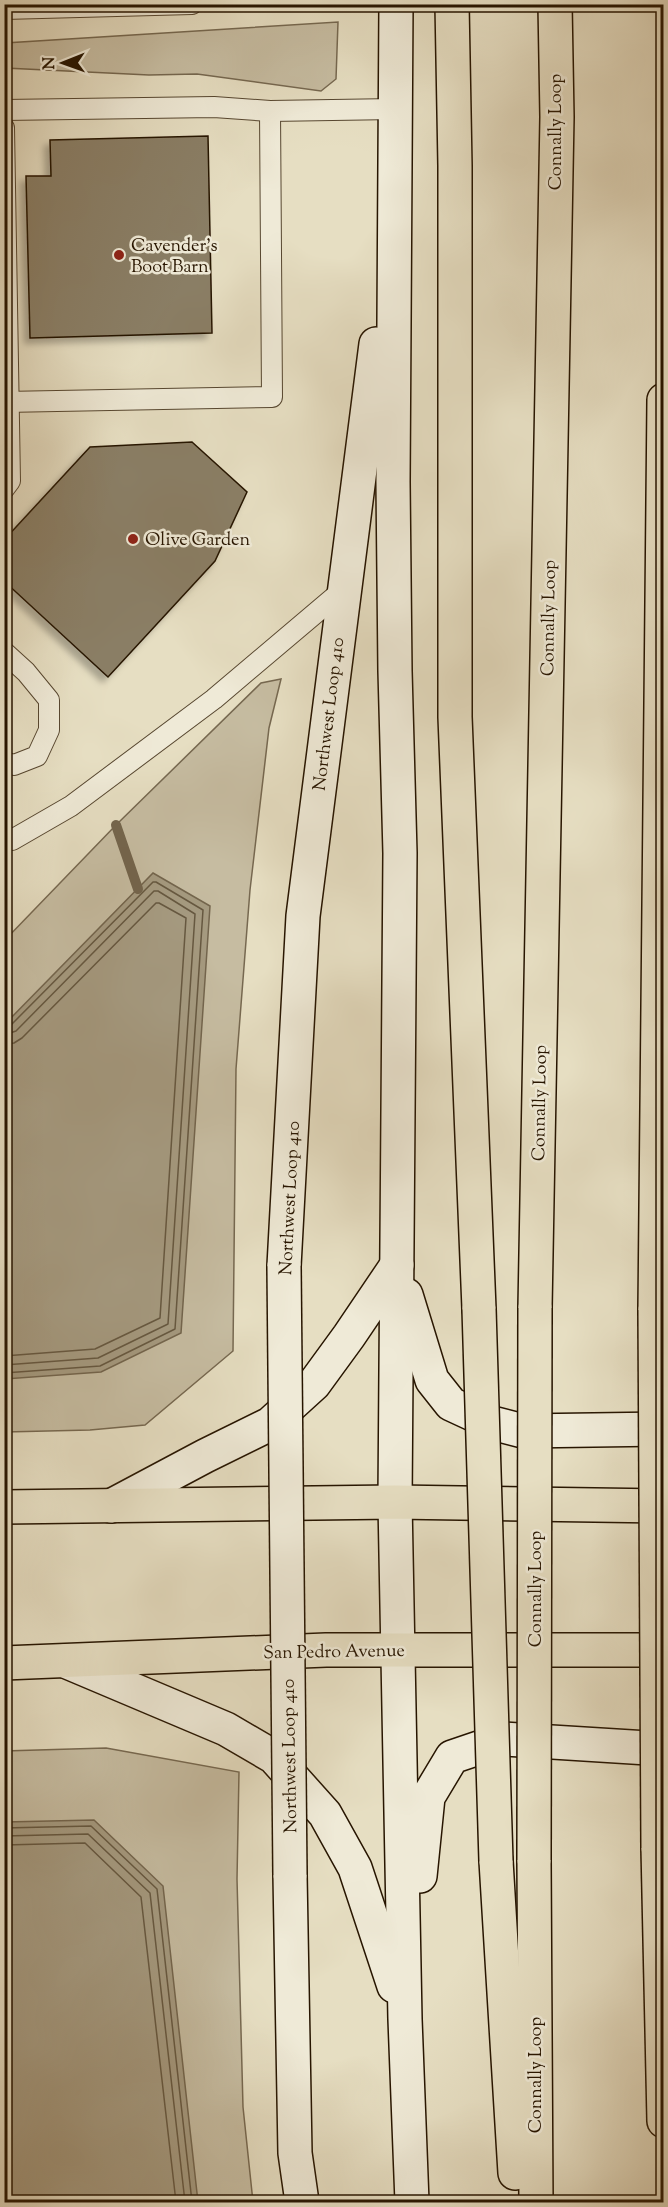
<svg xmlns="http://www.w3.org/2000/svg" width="668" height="2207" font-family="'Sorts Mill Goudy',serif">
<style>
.green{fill:#c6bca1;stroke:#766850;stroke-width:1.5}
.water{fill:#a59a80;stroke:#73654d;stroke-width:1.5}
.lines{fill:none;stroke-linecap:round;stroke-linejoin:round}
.shore{stroke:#665840;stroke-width:1.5}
.stream{stroke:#73654d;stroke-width:10}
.building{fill:#8a7e65;stroke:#271500;stroke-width:1.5;filter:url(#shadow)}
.lane-casing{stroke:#574730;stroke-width:22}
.secondary-casing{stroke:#271500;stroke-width:36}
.primary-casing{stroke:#271500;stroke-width:36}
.highway-casing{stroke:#271500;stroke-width:36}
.lane{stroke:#efead7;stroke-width:20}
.secondary{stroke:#efead7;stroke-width:33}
.primary{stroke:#e6dec2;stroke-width:33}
.highway{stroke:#e6dec2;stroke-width:33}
.secondary-bridge-casing{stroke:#271500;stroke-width:36;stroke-linecap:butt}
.highway-bridge-casing{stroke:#271500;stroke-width:36;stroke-linecap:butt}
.secondary-bridge{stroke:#efead7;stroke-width:33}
.highway-bridge{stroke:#e6dec2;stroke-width:33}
.poi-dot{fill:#8f2418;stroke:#efead7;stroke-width:2}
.labels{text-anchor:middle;stroke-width:5;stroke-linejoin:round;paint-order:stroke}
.street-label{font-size:18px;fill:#271500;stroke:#efead7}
.poi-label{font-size:18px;fill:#271500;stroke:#efead7;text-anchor:start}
</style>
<defs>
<filter id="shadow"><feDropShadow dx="-5.5" dy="5.5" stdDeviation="3" flood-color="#0004"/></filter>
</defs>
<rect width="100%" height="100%" fill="#e6dec2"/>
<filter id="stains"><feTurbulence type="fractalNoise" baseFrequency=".00333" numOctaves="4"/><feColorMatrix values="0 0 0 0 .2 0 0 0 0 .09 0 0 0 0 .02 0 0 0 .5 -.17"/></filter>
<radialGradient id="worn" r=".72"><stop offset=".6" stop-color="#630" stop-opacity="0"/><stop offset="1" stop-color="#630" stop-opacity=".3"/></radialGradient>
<g class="green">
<path d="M338,22L336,79L321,91L197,74L149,75L5,68V43Z"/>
<path d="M281,679L269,728L250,890L236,1069L233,1351L145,1425L90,1430L5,1432L4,941L116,825L261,683Z"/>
<path d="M106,1748L239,1772L237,1879L243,2107L253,2202H5L4,1751Z"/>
</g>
<g class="water">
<path d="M153,873L210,906L181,1333L101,1372L5,1379V1024Z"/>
<path d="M94,1820L163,1886L198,2202H5V1822Z"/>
</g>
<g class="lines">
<g class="shore">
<path d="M4,1027L11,1025L153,882H156L203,910L175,1329L100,1366L4,1373"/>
<path d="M4,1035L16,1031L154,891H158L195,914L168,1324L98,1358L4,1365"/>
<path d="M4,1044L14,1043L22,1038L156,903H159L186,918L160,1318L95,1349L4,1356"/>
<path d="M4,1828L91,1826L157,1889L192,2202"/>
<path d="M4,1836L88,1834L150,1893L185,2202"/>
<path d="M4,1845L85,1843L141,1897L176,2202"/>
</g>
<path class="stream" d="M116,825L138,889"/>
</g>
<g class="building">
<path d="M208,136L212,333L30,338L26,176H51L50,140Z"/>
<path d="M192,442L247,492L215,561L108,677L4,581V540L90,447Z"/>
</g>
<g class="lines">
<g class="lane-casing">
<g id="lane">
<path d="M4,9L192,4"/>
<path d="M4,110L214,107L270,111L395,109"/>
<path d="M4,128L10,481L4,489"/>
<path d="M4,402L272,397L270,111"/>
<path d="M4,652L26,672L49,700V730L37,756L14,765L4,762"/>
<path d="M4,838L12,840L71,806L214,699L344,589"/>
</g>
</g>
<g class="secondary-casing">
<g id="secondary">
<path d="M396,4L393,482L395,671L400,853L395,1502L405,2019L412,2202"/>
<path d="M284,1266L303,916L376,344"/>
<path d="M406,1295L432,1380L451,1404L492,1423L523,1431L664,1429"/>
<path d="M111,1506L205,1456L270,1424L314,1384L349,1336L397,1265"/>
<path d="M65,1661L226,1729L274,1757L325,1814L355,1868L394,1986"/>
<path d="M290,1875L295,2153L302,2202"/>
<path d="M420,1876L428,1797L452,1757L505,1739L664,1749"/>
</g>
</g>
<g class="primary-casing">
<g id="primary">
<path d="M4,1507L395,1502L664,1506"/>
<path d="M4,1663L326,1650H664"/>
</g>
</g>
<g class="highway-casing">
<g id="highway">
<path d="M452,4L455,166V717L479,1309"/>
<path d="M535,1308L557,117L555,4"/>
<path d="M655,1310L664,400"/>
<path d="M658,1848L664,2121"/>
<path d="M534,1860L536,2202"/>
<path d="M496,1861L515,2173"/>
</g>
</g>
<use href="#lane" class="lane"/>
<use href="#secondary" class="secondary"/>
<use href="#primary" class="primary"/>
<use href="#highway" class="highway"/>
<g class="secondary-bridge-casing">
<path id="secondary-bridge" d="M284,1266L290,1875"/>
</g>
<g class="highway-bridge-casing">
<g id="highway-bridge">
<path d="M479,1309L496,1861"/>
<path d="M655,1310L658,1848"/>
<path d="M534,1860L535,1308"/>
</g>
</g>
<use href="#secondary-bridge" class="secondary-bridge"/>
<use href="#highway-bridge" class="highway-bridge"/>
</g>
<g class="poi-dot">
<circle cx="119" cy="255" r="6"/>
<circle cx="133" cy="539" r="6"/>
</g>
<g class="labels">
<g class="street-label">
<text transform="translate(555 132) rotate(-90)" y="6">Connally Loop</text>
<text transform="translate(548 618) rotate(-89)" y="6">Connally Loop</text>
<text transform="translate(328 714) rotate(-83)" y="6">Northwest Loop 410</text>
<text transform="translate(539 1103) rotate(-89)" y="6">Connally Loop</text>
<text transform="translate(289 1198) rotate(-87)" y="6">Northwest Loop 410</text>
<text transform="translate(535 1589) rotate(-90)" y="6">Connally Loop</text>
<text transform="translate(334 1651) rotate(-1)" y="6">San Pedro Avenue</text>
<text transform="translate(289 1756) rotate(-91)" y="6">Northwest Loop 410</text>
<text transform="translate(535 2075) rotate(-90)" y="6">Connally Loop</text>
</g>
<g class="poi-label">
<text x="131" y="251">Cavender's<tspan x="131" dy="21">Boot Barn</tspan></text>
<text x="145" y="545">Olive Garden</text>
</g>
</g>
<rect width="668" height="2207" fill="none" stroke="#e6dec2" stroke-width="24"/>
<rect x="6" y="6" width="656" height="2195" fill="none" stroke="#271500" stroke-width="3"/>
<rect x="12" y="12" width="644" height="2183" fill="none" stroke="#271500" stroke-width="1.5"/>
<g transform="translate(63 63) rotate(269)" stroke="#efead7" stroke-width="4.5" paint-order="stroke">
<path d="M0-4.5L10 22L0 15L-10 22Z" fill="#271500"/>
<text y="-9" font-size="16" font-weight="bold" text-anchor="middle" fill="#271500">N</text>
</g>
<rect width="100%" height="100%" filter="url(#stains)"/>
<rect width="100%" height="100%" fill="url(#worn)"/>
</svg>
